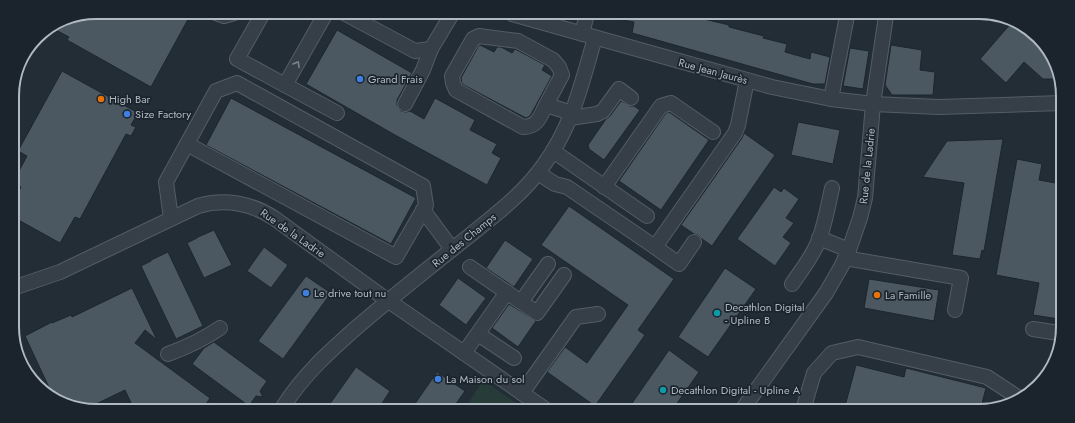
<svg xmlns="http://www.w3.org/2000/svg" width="1075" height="423" font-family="Jost,sans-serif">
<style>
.green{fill:#273b39}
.building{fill:#4b5862;stroke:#1d262e}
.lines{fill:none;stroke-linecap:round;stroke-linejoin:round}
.minor-casing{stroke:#535d65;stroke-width:16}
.path{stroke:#445656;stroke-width:2;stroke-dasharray:3 3;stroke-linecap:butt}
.minor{stroke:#363f47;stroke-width:14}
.oneway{stroke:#79838b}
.shop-dot{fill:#3f7fe0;stroke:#1b242c;stroke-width:1.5}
.food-dot{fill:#e8710a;stroke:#1b242c;stroke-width:1.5}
.culture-dot{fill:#0f9aa8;stroke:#1b242c;stroke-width:1.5}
.labels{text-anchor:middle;stroke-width:3.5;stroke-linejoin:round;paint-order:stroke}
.street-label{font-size:11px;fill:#b0bac3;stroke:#1b242c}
.poi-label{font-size:11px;fill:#b0bac3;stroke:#1b242c;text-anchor:start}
.rim{fill:none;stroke:#b0bac3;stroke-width:2}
</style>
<rect width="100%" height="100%" fill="#222d36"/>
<path class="green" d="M483,380L525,409L465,408Z"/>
<g class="building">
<path d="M96,12H192L151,87L67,40L69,37L54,29L57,23L64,18Z"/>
<path d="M618,15H684L708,20L729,25V27L764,36L763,38L787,44L785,52L810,59L811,52L830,57L825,84H813L632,33L634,22L617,19Z"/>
<path d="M1013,21L1042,41L1060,79H1043L1024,62L1006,83L980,59Z"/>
<path d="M337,30L412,73L397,100V105L401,111L406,112L410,111L424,119L435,98L475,120L470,130L497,144L492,153L501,158L487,185L395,135L306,84Z"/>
<path d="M479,45H480L494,52L497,47H501L512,53L515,49L545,65L542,70L552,76L530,116L526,118L462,84L461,78Z"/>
<path d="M891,45L922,50L920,70L935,72L933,95H892L885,85Z"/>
<path d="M850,48L869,51L863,89L843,86Z"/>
<path d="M62,71L138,113L131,125L136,127L131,136L126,134L80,219L75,217L60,243L13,217V202L21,187L13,182L27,156L18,151Z"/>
<path d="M231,98L416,198L391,244L206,145Z"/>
<path d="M621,101L630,106H634L640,110L604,160L589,149L588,145L606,119L610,116Z"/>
<path d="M669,112L709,140L661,210L619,181L666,113Z"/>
<path d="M798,122L840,130L833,164L791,155Z"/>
<path d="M744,133L775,155L712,246L702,239L698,235L694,234L681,225L742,138Z"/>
<path d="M1003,139L984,251L982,250L980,259L952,255L964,183L923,177L947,141Z"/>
<path d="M1017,159L1042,164L1039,180L1061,184L1059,319L1033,315L1039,283L996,275Z"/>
<path d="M774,187L781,192L784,188L799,199L786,218L794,223L783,237L791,243L775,266L737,239Z"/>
<path d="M569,206L674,279L638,330L645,335L595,406L547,372L565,347L587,363L628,305L541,245Z"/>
<path d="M214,230L232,265L204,278L187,243L197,238L198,237Z"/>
<path d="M505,240L533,259L514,287L486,268Z"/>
<path d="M264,247L288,265L271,288L247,271Z"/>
<path d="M168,252L203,326L176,339L141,266L151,261V260Z"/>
<path d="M725,268L756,289L708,357L678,337Z"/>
<path d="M306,276L331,293L283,359L258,341Z"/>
<path d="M458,278L486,298L466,325L439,305Z"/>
<path d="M869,279L939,290L934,321L864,308Z"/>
<path d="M132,288L157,340L145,330L135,343L210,398L204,407H133L125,390L90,407L69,406L53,396L25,336L52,322V323L71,315L72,317Z"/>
<path d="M509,304L536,321L518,347L492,328Z"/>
<path d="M214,342L267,381L260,391L263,397L256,396L249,406L192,364L204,348Z"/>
<path d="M669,350L699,372L673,409H628Z"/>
<path d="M856,365L904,377L906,368L986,388L980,411L844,410Z"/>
<path d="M356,367L390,391L379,408H327Z"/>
<path d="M437,372L465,391L453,408H412Z"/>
</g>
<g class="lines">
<g class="minor-casing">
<g id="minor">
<path d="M216,13L224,16L234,13"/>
<path d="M263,13L237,59L285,85L326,13"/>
<path d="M344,13L415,51L431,49L452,14"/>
<path d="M512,14L772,87L831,99L873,104L939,107L1062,103"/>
<path d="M582,34L587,14"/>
<path d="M285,85L337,113"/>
<path d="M831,99L847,16"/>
<path d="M405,104L423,70L431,49"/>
<path d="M546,105L562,75L559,67L553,60L518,41L479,36L473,39L452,76L453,83L456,90L523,127C538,127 540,116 546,105L572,113"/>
<path d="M570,118L597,114L603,111L619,89L631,98"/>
<path d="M553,151L647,216"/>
<path d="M538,173L555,184L567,187L655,247L735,133L738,125L747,80"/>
<path d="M604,187L661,106L671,103L713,132"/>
<path d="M423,210L452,249"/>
<path d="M171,218L166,182L216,91L237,83L423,186L426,205L396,257L187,144"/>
<path d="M819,238L849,250"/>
<path d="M655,247L679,264L694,242"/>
<path d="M845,258L961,278L955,310"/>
<path d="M470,267L521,302L548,264"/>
<path d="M792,284C801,271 812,257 818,242C825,225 828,206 832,188"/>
<path d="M13,288L60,272L198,206C224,198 251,203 274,218L380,295L545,409"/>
<path d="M521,302L537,313L564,275"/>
<path d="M1033,329L1059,333"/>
<path d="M478,334L514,358"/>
<path d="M464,353L507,292"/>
<path d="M168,354C187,347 204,339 220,328"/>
<path d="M522,393L576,317L598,314"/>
<path d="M283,407C303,375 329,352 356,328C393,296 431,266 469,236C495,215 523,194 543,166C573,125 581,85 595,38"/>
<path d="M742,410L826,293L841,267L849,250L860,218L865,198L873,104L886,16"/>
<path d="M803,410L814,373L832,353L858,347L987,377L1019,398"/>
</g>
</g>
<path class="path" d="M12,96L34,41"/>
<use href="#minor" class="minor"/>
</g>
<defs><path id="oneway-chevron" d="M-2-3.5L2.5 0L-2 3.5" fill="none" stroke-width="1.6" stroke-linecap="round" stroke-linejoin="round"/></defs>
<use class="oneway" href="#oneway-chevron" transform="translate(297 64) rotate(-60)"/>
<g class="shop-dot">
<circle cx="360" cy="79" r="4"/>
<circle cx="127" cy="114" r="4"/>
<circle cx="306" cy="293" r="4"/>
<circle cx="438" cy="379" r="4"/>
</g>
<g class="food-dot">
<circle cx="101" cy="99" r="4"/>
<circle cx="877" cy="295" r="4"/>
</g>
<g class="culture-dot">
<circle cx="717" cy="313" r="4"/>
<circle cx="663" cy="390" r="4"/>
</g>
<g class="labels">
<g class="street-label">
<text transform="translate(713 71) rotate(15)" y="4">Rue Jean Jaurès</text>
<text transform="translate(867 166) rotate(-84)" y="4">Rue de la Ladrie</text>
<text transform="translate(293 233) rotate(35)" y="4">Rue de la Ladrie</text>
<text transform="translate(464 240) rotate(-39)" y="4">Rue des Champs</text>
</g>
<g class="poi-label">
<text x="368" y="83">Grand Frais</text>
<text x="109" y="103">High Bar</text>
<text x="135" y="118">Size Factory</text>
<text x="314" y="297">Le drive tout nu</text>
<text x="885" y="299">La Famille</text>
<text x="725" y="311">Decathlon Digital<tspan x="725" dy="13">- Upline B</tspan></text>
<text x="446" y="383">La Maison du sol</text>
<text x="671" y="394">Decathlon Digital - Upline A</text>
</g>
</g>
<path d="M0 0H1075V423H0ZM96 19H979A77 77 0 0 1 1056 96V327A77 77 0 0 1 979 404H96A77 77 0 0 1 19 327V96A77 77 0 0 1 96 19Z" fill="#1b242c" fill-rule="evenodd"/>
<path class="rim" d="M96 19H979A77 77 0 0 1 1056 96V327A77 77 0 0 1 979 404H96A77 77 0 0 1 19 327V96A77 77 0 0 1 96 19Z"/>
</svg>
